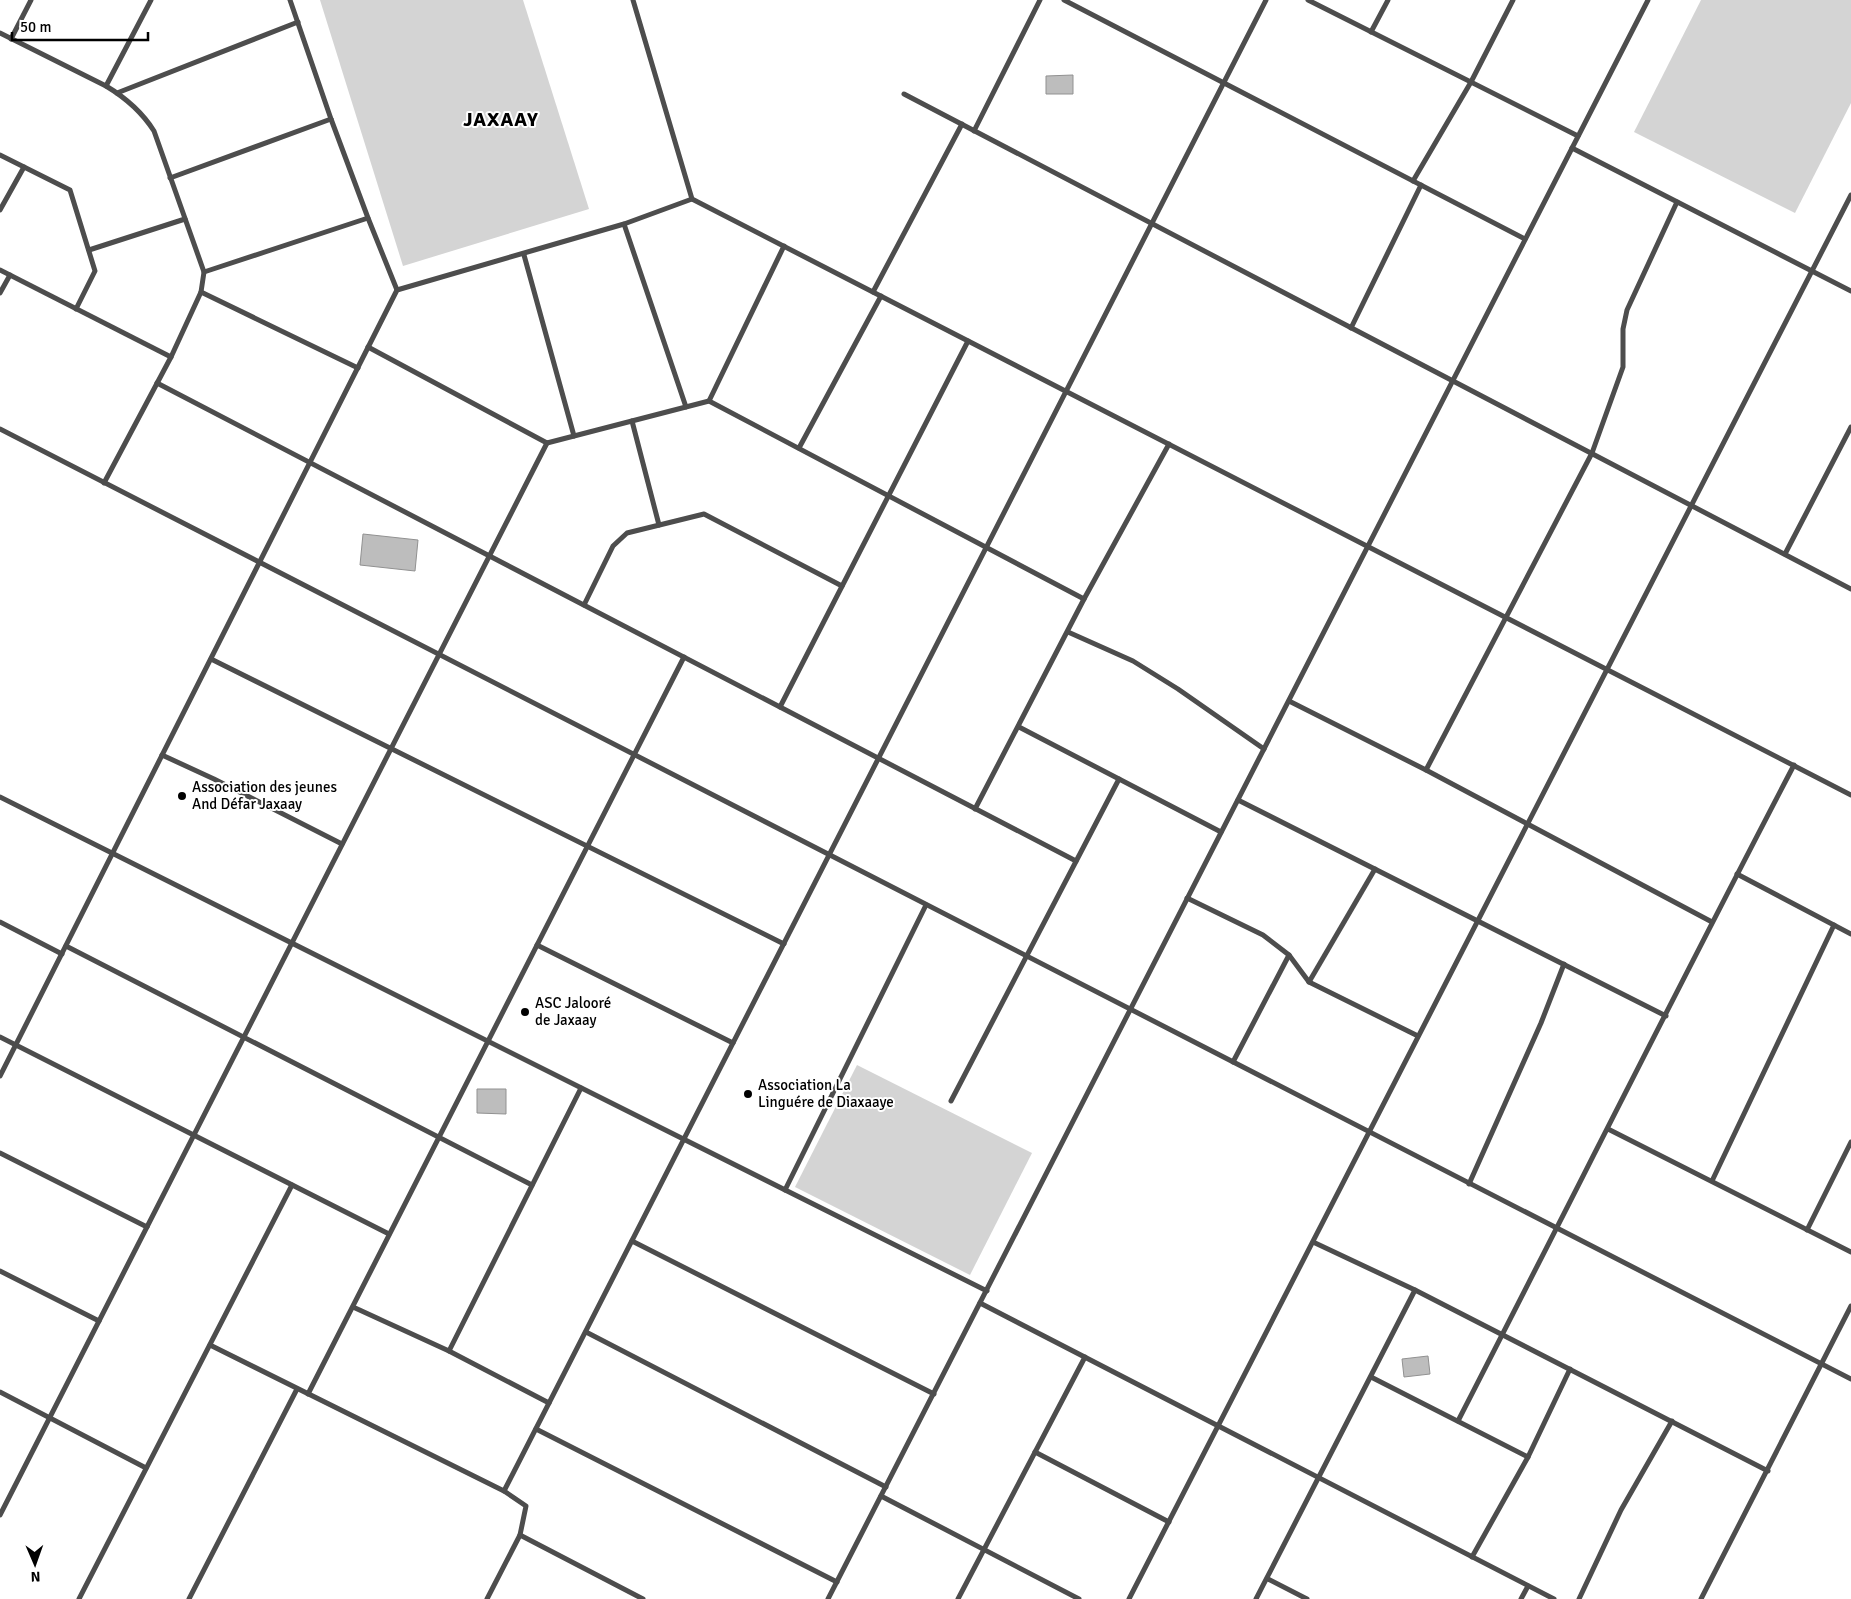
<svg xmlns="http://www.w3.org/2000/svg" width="1851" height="1599" font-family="Signika,sans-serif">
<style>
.grass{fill:#d4d4d4}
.building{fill:#bdbdbd;stroke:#919191}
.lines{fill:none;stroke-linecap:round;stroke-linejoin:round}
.minor{stroke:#4d4d4d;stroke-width:5}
.poi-dot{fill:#000;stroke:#fff;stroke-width:2}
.labels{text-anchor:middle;stroke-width:4;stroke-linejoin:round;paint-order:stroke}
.poi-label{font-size:15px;fill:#000;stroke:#fff;text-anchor:start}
.district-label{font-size:20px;font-weight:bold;letter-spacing:1px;fill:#000;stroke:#fff}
</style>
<rect width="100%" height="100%" fill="#fff"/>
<g class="grass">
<path d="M320,0H523L589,209L403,266Z"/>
<path d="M1701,0H1851V103L1795,213L1634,132Z"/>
<path d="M857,1065L1032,1153L970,1275L795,1187Z"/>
</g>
<g class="building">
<path d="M1073,75V94H1046V76Z"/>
<path d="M363,534L418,540L415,571L360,565Z"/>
<path d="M477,1089H506V1114L477,1113Z"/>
<path d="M1428,1356L1430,1374L1404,1377L1402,1359Z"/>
</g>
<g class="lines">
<g class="minor">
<path d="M290,0L331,119L368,218L397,290"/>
<path d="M633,0L692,199L1851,795"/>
<path d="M1064,0L1525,239"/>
<path d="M1308,0L1578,136"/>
<path d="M1371,32L1388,0"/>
<path d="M0,33L106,86C126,98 142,112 154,131L204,272L201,292L171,357L104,483"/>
<path d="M11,39L31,0"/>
<path d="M106,86L151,0"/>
<path d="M117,93L298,22"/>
<path d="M904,94L1851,589"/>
<path d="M974,131L1040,0"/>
<path d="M1572,148L1851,291"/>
<path d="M0,155L70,190L95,271L76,309"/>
<path d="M170,178L331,119"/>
<path d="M1413,181L1471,82L1513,0"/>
<path d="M0,210L24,167"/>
<path d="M624,224L686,407"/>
<path d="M89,250L185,219"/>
<path d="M524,255L574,436"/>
<path d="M0,270L171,357"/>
<path d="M204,272L368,218"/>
<path d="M201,292L358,368"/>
<path d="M873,292L962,124"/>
<path d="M0,293L10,275"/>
<path d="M1351,328L1421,185"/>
<path d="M368,347L547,443L709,401L1084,599"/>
<path d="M157,383L1076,861"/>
<path d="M709,401L784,246"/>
<path d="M632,421L659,525"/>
<path d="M0,429L1851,1379"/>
<path d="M799,448L881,296"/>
<path d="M1785,554L1851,427"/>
<path d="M584,605L613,546L627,533L704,514L842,586"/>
<path d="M1068,632L1133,661L1178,689L1264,749"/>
<path d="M211,659L784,944"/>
<path d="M1289,701L1426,770L1712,922"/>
<path d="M780,707L968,341"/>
<path d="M1019,727L1221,832"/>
<path d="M162,755L214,779L342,844"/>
<path d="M1426,770L1592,453L1623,367V329L1627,310L1677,202"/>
<path d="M0,797L987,1291"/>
<path d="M1238,800L1666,1016"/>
<path d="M975,809L1084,599L1169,444"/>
<path d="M1737,874L1851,934"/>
<path d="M1187,898L1263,935L1289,955L1309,982L1418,1036"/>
<path d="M0,922L62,954"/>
<path d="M537,945L733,1043"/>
<path d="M66,946L532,1185"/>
<path d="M1309,982L1375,869"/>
<path d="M0,1037L389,1234"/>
<path d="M1233,1062L1289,955"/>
<path d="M0,1076L397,290L624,224L692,199"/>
<path d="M951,1101L1119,779"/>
<path d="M1608,1129L1851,1252"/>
<path d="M0,1153L147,1227"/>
<path d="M1712,1181L1834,925"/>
<path d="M1469,1184L1541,1023L1564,964"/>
<path d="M785,1190L926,905"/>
<path d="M1807,1230L1851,1142"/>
<path d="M632,1241L934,1394"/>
<path d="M1313,1242L1415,1290L1768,1471"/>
<path d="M0,1271L99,1321"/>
<path d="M980,1303L1554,1599"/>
<path d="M353,1307L449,1351L549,1403"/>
<path d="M586,1332L886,1487"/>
<path d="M210,1345L504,1491L526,1506L520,1535L487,1599"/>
<path d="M449,1351L581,1088"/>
<path d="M1371,1377L1528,1457"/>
<path d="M0,1392L146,1468"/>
<path d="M308,1394L684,657"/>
<path d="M1458,1421C1570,1203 1680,983 1794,765"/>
<path d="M536,1429L837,1582"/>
<path d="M1035,1452L1169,1522"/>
<path d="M504,1491L1266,0"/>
<path d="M881,1496L1079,1599"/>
<path d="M0,1515L547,443"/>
<path d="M520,1535L643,1599"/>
<path d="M1472,1557L1528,1457L1570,1369"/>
<path d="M1268,1579L1307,1599"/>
<path d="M79,1599L292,1185"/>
<path d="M189,1599L297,1389"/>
<path d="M828,1599L1648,0"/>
<path d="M958,1599L1085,1357"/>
<path d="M1129,1599L1851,195"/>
<path d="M1256,1599L1415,1290"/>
<path d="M1521,1599L1528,1586"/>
<path d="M1579,1599L1621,1510L1672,1421"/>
<path d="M1701,1599L1851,1306"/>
</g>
</g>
<g class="poi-dot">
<circle cx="182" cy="796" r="5"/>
<circle cx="525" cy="1012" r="5"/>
<circle cx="748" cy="1094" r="5"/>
</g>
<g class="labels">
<g class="poi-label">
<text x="192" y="792">Association des jeunes<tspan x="192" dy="17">And Défar Jaxaay</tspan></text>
<text x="535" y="1008">ASC Jalooré<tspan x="535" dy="17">de Jaxaay</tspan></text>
<text x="758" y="1090">Association La<tspan x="758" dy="17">Linguére de Diaxaaye</tspan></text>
</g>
<g class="district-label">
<text x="501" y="126">JAXAAY</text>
</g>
</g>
<g transform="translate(35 1564) rotate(178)" stroke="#ffffff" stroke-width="4" paint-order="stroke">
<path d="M0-4L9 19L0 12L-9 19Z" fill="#000000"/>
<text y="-8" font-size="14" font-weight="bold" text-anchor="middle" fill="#000000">N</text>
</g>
<path d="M12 32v8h136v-8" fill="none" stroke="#000000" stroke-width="2.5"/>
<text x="20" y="32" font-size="15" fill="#000000" stroke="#ffffff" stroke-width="4" paint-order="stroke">50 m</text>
</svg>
